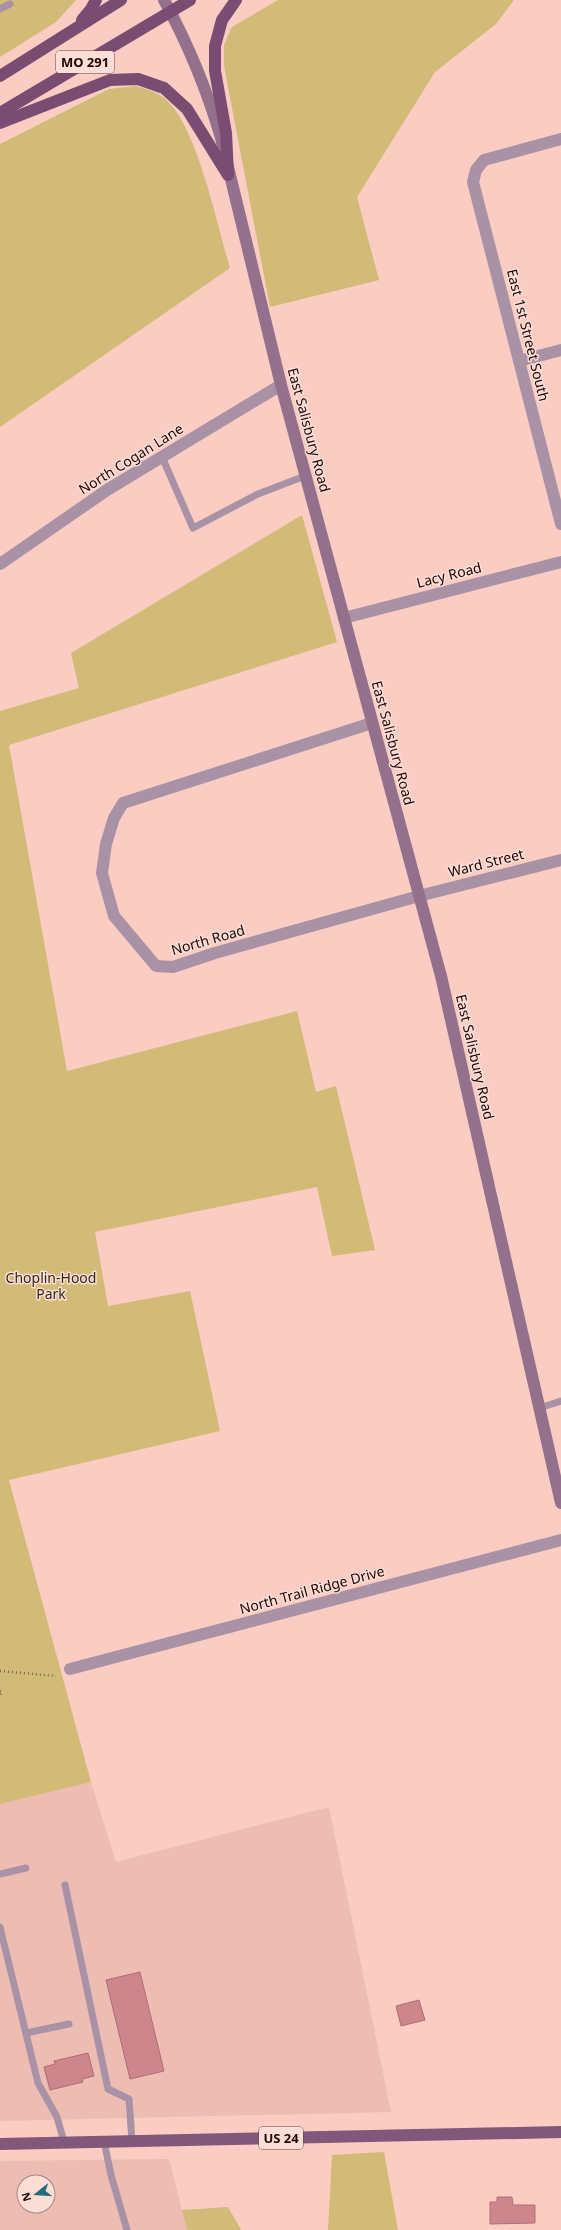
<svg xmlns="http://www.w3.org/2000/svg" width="561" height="2230" font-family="'Noto Sans',sans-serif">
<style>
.built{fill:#edbcb2;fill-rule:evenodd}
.green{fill:#d1bb76}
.building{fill:#ce868d;stroke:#b16c74}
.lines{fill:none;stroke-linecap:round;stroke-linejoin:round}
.path{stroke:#83615b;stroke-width:2.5;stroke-dasharray:1 3;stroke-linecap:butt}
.service{stroke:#aa92a6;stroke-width:7}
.minor{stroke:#aa92a6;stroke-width:12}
.secondary{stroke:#93708c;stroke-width:12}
.primary{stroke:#81577a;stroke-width:12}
.trunk{stroke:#7a4c72;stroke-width:12}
.labels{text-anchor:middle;stroke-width:3;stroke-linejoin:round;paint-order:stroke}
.shield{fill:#fcded7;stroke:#5f4642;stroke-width:1}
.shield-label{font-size:13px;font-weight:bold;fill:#1c0502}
.street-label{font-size:14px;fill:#1c0502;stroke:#fcded7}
.park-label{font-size:14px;fill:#302a15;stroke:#fcded7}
</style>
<rect width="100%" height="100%" fill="#faccc2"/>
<g class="built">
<path d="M91,1782L116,1862L329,1807L391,2112L0,2121V1804Z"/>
<path d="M169,2159L187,2230H0V2161ZM24,2182H48V2206H24Z"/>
</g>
<g class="green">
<path d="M0,0H76L56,22L0,57Z"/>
<path d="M278,0H514L496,24L435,72L357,197L379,280L270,307L224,66V45L232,27Z"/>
<path d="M136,86C145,89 157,92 164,98C197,124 217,225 230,268L0,427V144L109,89Z"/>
<path d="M302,515L337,642L9,745L67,1071L297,1011L316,1092L336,1086L375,1250L332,1256L317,1187L95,1232L108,1306L190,1291L220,1431L9,1480L91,1782L0,1804V711L79,688L71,653Z"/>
<path d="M384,2152L398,2230H328L332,2155Z"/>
<path d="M228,2207L241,2230H187L182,2210Z"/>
</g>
<g class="building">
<path d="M140,1972L164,2071L130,2079L106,1980Z"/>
<path d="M419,2000L425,2020L401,2026L396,2006Z"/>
<path d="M88,2053L94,2076L82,2079L83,2082L50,2090L44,2067L55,2064L54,2061Z"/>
<path d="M497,2197H512L513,2205H535V2223L490,2224V2202H497Z"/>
</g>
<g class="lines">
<g class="path">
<path d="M0,1671L56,1676"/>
<path d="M0,1691L2,1692L0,1695"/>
</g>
<g class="service">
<path d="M0,9L10,4"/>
<path d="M162,457L193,528L258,494L305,476"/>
<path d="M539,1408L561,1401"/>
<path d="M0,1874L26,1868"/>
<path d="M65,1885L108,2089L129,2099L132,2141"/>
<path d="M0,1927L38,2083L57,2117L64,2142"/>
<path d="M26,2033L69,2024"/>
<path d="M104,2141L111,2175L127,2230"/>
</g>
<g class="minor">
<path d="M561,139L484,160L476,170L473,182L561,524"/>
<path d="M519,361L561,350"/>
<path d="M0,564L107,490L281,385"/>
<path d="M344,618L561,562"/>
<path d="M372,723L123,803L114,818L106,844L102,873L114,916L156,966L173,967L215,953L419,896L561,860"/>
<path d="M70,1669L561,1540"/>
</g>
<path class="secondary" d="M164,0C188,44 207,90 221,138L281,385L441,976L561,1503"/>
<path class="primary" d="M0,2144L561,2132"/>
<g class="trunk">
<path d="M82,20L91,9L96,0"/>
<path d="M0,76L121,0"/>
<path d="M0,113L190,0"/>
<path d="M0,123L110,80L138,79L164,88L187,109L228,175"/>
<path d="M228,174L226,133L215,71V46L222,20L236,0"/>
</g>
</g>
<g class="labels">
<g class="shield">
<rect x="56" y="51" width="58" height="22" rx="3"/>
<rect x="259" y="2127" width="44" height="22" rx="3"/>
</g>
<g class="shield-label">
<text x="85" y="67">MO 291</text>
<text x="281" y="2143">US 24</text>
</g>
<g class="street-label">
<text transform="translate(528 335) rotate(76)" y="5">East 1st Street South</text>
<text transform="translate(309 430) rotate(75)" y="5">East Salisbury Road</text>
<text transform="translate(131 459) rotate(-32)" y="5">North Cogan Lane</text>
<text transform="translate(449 575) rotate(-14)" y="5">Lacy Road</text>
<text transform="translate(393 743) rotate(75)" y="5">East Salisbury Road</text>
<text transform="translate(486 863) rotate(-14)" y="5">Ward Street</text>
<text transform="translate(208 940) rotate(-16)" y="5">North Road</text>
<text transform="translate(475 1057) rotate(77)" y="5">East Salisbury Road</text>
<text transform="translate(312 1590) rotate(-15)" y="5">North Trail Ridge Drive</text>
</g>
<g class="park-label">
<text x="51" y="1283">Choplin-Hood<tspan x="51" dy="16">Park</tspan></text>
</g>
</g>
<g transform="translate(36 2194) rotate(253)"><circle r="19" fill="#fcded7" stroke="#a28782"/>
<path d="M0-3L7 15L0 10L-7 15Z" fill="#266c7a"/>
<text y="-6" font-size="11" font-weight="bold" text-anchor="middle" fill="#1c0502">N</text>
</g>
</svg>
